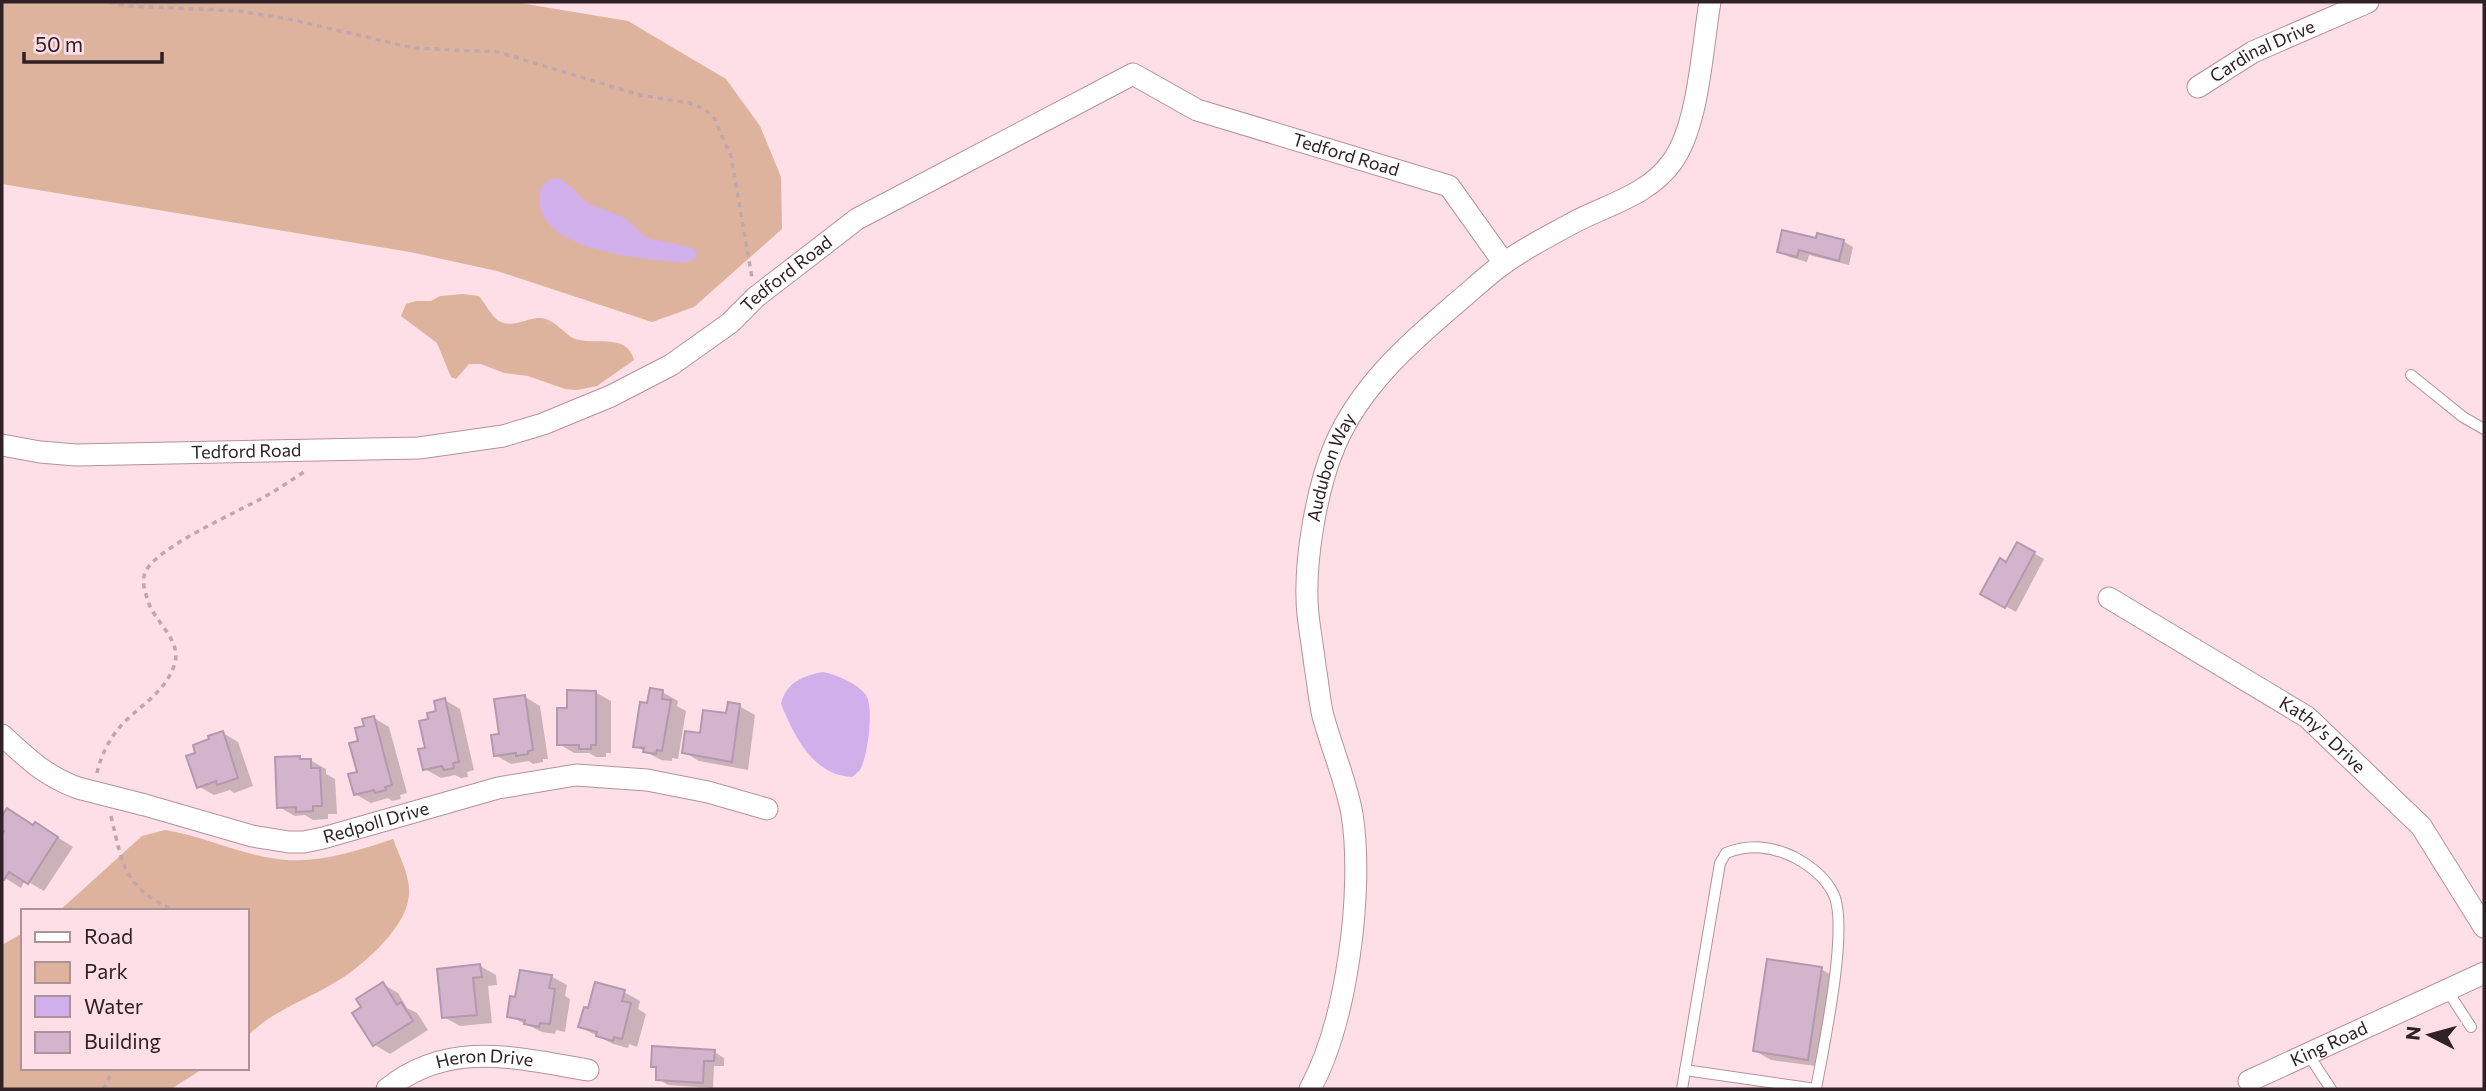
<svg xmlns="http://www.w3.org/2000/svg" width="2486" height="1091" font-family="Commissioner,sans-serif">
<style>
.green{fill:#deb39d}
.water{fill:#d0afeb}
.shadow{fill:#0003}
.building{fill:#d2b5cc;stroke:#b498ae;stroke-width:2}
.lines{fill:none;stroke-linecap:round;stroke-linejoin:round}
.lane-casing{stroke:#b5919b;stroke-width:12}
.street-casing{stroke:#b5919b;stroke-width:23}
.path{stroke:#c0a6ad;stroke-width:3.5;stroke-dasharray:5 5;stroke-linecap:butt}
.lane{stroke:#fff;stroke-width:10}
.street{stroke:#fff;stroke-width:21}
.labels{text-anchor:middle;stroke-width:7;stroke-linejoin:round;paint-order:stroke}
.street-label{font-size:18px;fill:#2f2125;stroke:#fedfe7}
</style>
<rect width="100%" height="100%" fill="#fedfe7"/>
<g class="green">
<path d="M2,2H514L628,21L726,79L760,126L781,177L782,229L694,307L652,322L497,271L410,252L2,184Z"/>
<path d="M463,294L479,296C485,303 492,317 499,321C515,330 530,314 546,319C557,323 564,333 573,338C593,347 626,331 634,360L597,386L577,390L565,389L528,376L504,373L481,364H469L456,379L451,377L437,343L401,316L406,304L416,301H431L440,296Z"/>
<path d="M165,830C202,836 235,852 271,858C313,866 353,852 393,839C400,858 413,880 408,901C403,930 360,969 334,983C313,996 289,1005 268,1019C261,1024 254,1030 247,1036V911H59L142,836Z"/>
<path d="M23,933V1068H204L171,1089H2V945Z"/>
</g>
<g class="water">
<path d="M553,178L560,179L571,187L587,203L625,218L647,238L693,248L697,253L695,259L685,263C646,259 520,251 542,185Z"/>
<path d="M823,672C837,675 857,683 866,695C874,708 868,756 860,770C858,772 854,776 852,777C812,775 794,735 781,704C786,682 803,676 823,672Z"/>
</g>
<g class="shadow">
<path d="M1817,240L1843,241L1853,247L1849,265L1809,255L1807,262L1789,257L1779,251Z"/>
<path d="M2018,544L2044,559L2016,612L1982,593L2007,564Z"/>
<path d="M595,692L611,701V753H606V757H596L589,753H574L559,744Z"/>
<path d="M662,692L678,701L677,706L686,711L678,759L672,758V761L661,760L635,746L649,705Z"/>
<path d="M525,697L540,706L548,759H543V762L533,764L529,761L511,764L495,755L501,735Z"/>
<path d="M445,700L460,709L474,770L467,772L468,777L461,778L455,775L441,778L425,769L431,720Z"/>
<path d="M739,706L755,715L748,770L699,761L684,752Z"/>
<path d="M374,718L389,727L407,793L400,795L401,799L392,801L388,798L371,803L355,794L360,742L366,727Z"/>
<path d="M223,733L238,742L253,786L234,793L230,790L214,795L198,786L197,754Z"/>
<path d="M299,758L310,760L326,769V774L335,779L337,814H328V819L313,820L305,815L295,816L279,807Z"/>
<path d="M8,810L34,827L51,833L73,847L44,891L25,880L21,888L2,876V839L7,831L2,828V819Z"/>
<path d="M480,966L496,975L497,985L488,986L492,1023L460,1026L444,1017Z"/>
<path d="M1821,969L1837,978L1823,1067L1771,1060L1755,1051Z"/>
<path d="M551,976L567,985L565,996L570,999L565,1032L556,1030L555,1034L542,1032L509,1016L517,999Z"/>
<path d="M383,984L398,993L407,1008L417,1013L428,1030L390,1054L375,1045L354,1013L363,1008Z"/>
<path d="M624,992L640,1001L638,1009L646,1014L637,1047L629,1044L628,1048L613,1044L580,1027Z"/>
<path d="M714,1052L724,1058V1066H714L713,1088L668,1085L658,1079V1069L652,1066Z"/>
</g>
<g class="building">
<path d="M1782,230L1816,238L1817,233L1844,240L1839,261L1799,250L1797,257L1777,252Z"/>
<path d="M2017,542L2035,552L2005,608L1980,594L2000,558L2006,562Z"/>
<path d="M650,688L663,690L662,699L671,700L662,751L657,750L656,754L643,752L644,748L633,747L640,702L647,703Z"/>
<path d="M567,690L596,691V745H591V749H579V745H557V708H567Z"/>
<path d="M525,695L533,750L528,751V754L516,756V753L494,756L491,735L499,734L494,699Z"/>
<path d="M445,698L459,762L453,763L454,768L444,770L442,766L423,770L418,749L425,748L419,721L428,719L427,713L436,711L434,701Z"/>
<path d="M728,702L740,704L732,762L682,753L685,731L700,733L703,710L726,713Z"/>
<path d="M374,716L392,785L385,787L386,790L375,793L374,790L354,795L348,774L357,772L349,743L358,741L355,728L364,726L362,719Z"/>
<path d="M223,731L238,778L217,785L216,781L197,788L186,756L195,753L193,745L209,739L208,736Z"/>
<path d="M300,756V759H311V768H320L322,806H313V811L296,812V807L277,808L275,757Z"/>
<path d="M7,808L33,825L35,822L58,837L28,884L9,872L4,880L2,879V835L4,831L2,830V816Z"/>
<path d="M1767,959L1822,967L1808,1060L1753,1051Z"/>
<path d="M480,964L482,977L473,978L477,1015L442,1018L437,969Z"/>
<path d="M520,970L552,975L549,988L555,989L550,1024L540,1023L539,1027L524,1024L525,1020L507,1017L510,996L515,997Z"/>
<path d="M383,982L397,1005L401,1002L413,1021L373,1046L352,1013L361,1007L356,999Z"/>
<path d="M595,982L625,990L622,1001L631,1003L622,1039L614,1037L613,1041L596,1036L597,1032L578,1027L584,1007L588,1008Z"/>
<path d="M652,1046L715,1050L714,1061H704L703,1083L656,1080V1067H651Z"/>
</g>
<g class="lines">
<g class="lane-casing">
<g id="lane">
<path d="M2411,375L2463,417L2484,429"/>
<path d="M2447,990L2471,1027"/>
<path d="M2308,1054L2331,1089"/>
<path d="M1685,1070L1816,1089"/>
<path d="M1682,1089L1720,863L1726,853C1750,844 1771,846 1794,857C1809,865 1825,877 1833,893C1850,925 1823,1049 1816,1089"/>
</g>
</g>
<g class="street-casing">
<g id="street">
<path id="s1" d="M2198,87L2253,52L2368,2"/>
<path id="s2" d="M2,445L40,452L76,455L419,448L503,436L543,424L611,396L671,365L730,323L756,297L857,219L1133,74L1197,110L1449,186L1504,263"/>
<path id="s3" d="M2109,598L2307,717L2421,826L2484,927"/>
<path id="s4" d="M2,735C27,758 45,776 78,788L145,805L252,836L289,842H304L323,838L498,788L576,775L647,780L708,792L767,809"/>
<path id="s5" d="M2249,1081L2484,973"/>
<path id="s6" d="M387,1089C449,1039 516,1058 588,1070"/>
<path id="s7" d="M1310,1089C1347,1022 1364,890 1352,814C1346,781 1332,749 1323,716C1319,700 1318,682 1315,666C1313,649 1310,632 1308,615C1303,566 1316,490 1335,445C1360,387 1407,345 1454,305C1470,292 1486,276 1503,264C1523,249 1547,237 1569,225C1604,205 1647,197 1672,162C1699,125 1702,48 1710,2"/>
</g>
</g>
<g class="path">
<path d="M109,2L129,6L240,11L293,20L414,48L498,52L640,95L689,103L705,109L714,118L731,156L752,278"/>
<path d="M97,773C102,750 115,729 133,714C149,700 166,688 174,666C183,642 157,624 149,604C146,594 141,583 145,573C154,548 240,511 266,496C280,488 293,479 307,470"/>
<path d="M111,816C123,867 124,888 176,911"/>
<path d="M103,1089L107,1084L112,1068"/>
</g>
<use href="#lane" class="lane"/>
<use href="#street" class="street"/>
</g>
<g class="labels">
<g class="street-label">
<text dy="6" stroke="none"><textPath href="#s1" startOffset="74">Cardinal Drive</textPath></text>
<text dy="6" stroke="none"><textPath href="#s2" startOffset="1463">Tedford Road</textPath></text>
<text dy="6" stroke="none"><textPath href="#s2" startOffset="833">Tedford Road</textPath></text>
<text dy="6" stroke="none"><textPath href="#s2" startOffset="245">Tedford Road</textPath></text>
<text dy="6" stroke="none"><textPath href="#s7" startOffset="637">Audubon Way</textPath></text>
<text dy="6" stroke="none"><textPath href="#s3" startOffset="254">Kathy's Drive</textPath></text>
<text dy="6" stroke="none"><textPath href="#s4" startOffset="401">Redpoll Drive</textPath></text>
<text dy="6" stroke="none"><textPath href="#s5" startOffset="88">King Road</textPath></text>
<text dy="6" stroke="none"><textPath href="#s6" startOffset="105">Heron Drive</textPath></text>
</g>
</g>
<rect width="2486" height="1091" fill="none" stroke="#2f2125" stroke-width="7"/>
<rect x="21" y="909" width="228" height="161" fill="#fedfe7" stroke="#ab9399" stroke-width="2"/>
<rect x="35" y="932" width="35" height="10" fill="#ffffff" stroke="#ab9399" stroke-width="2"/>
<text x="84" y="944" font-size="21" fill="#2f2125">Road</text>
<rect x="35" y="962" width="35" height="21" fill="#deb39d" stroke="#ab9399" stroke-width="2"/>
<text x="84" y="979" font-size="21" fill="#2f2125">Park</text>
<rect x="35" y="996" width="35" height="21" fill="#d0afeb" stroke="#ab9399" stroke-width="2"/>
<text x="84" y="1014" font-size="21" fill="#2f2125">Water</text>
<rect x="35" y="1032" width="35" height="21" fill="#d2b5cc" stroke="#ab9399" stroke-width="2"/>
<text x="84" y="1049" font-size="21" fill="#2f2125">Building</text>
<g transform="translate(2430 1035) rotate(276)" stroke="#fedfe7" stroke-width="5" paint-order="stroke">
<path d="M0-5L12 26L0 18L-12 26Z" fill="#2f2125"/>
<text y="-10" font-size="19" font-weight="bold" text-anchor="middle" fill="#2f2125">N</text>
</g>
<path d="M24 52v10h138v-10" fill="none" stroke="#2f2125" stroke-width="3.5"/>
<text x="35" y="52" font-size="21" fill="#2f2125" stroke="#fedfe7" stroke-width="5" paint-order="stroke">50 m</text>
</svg>
